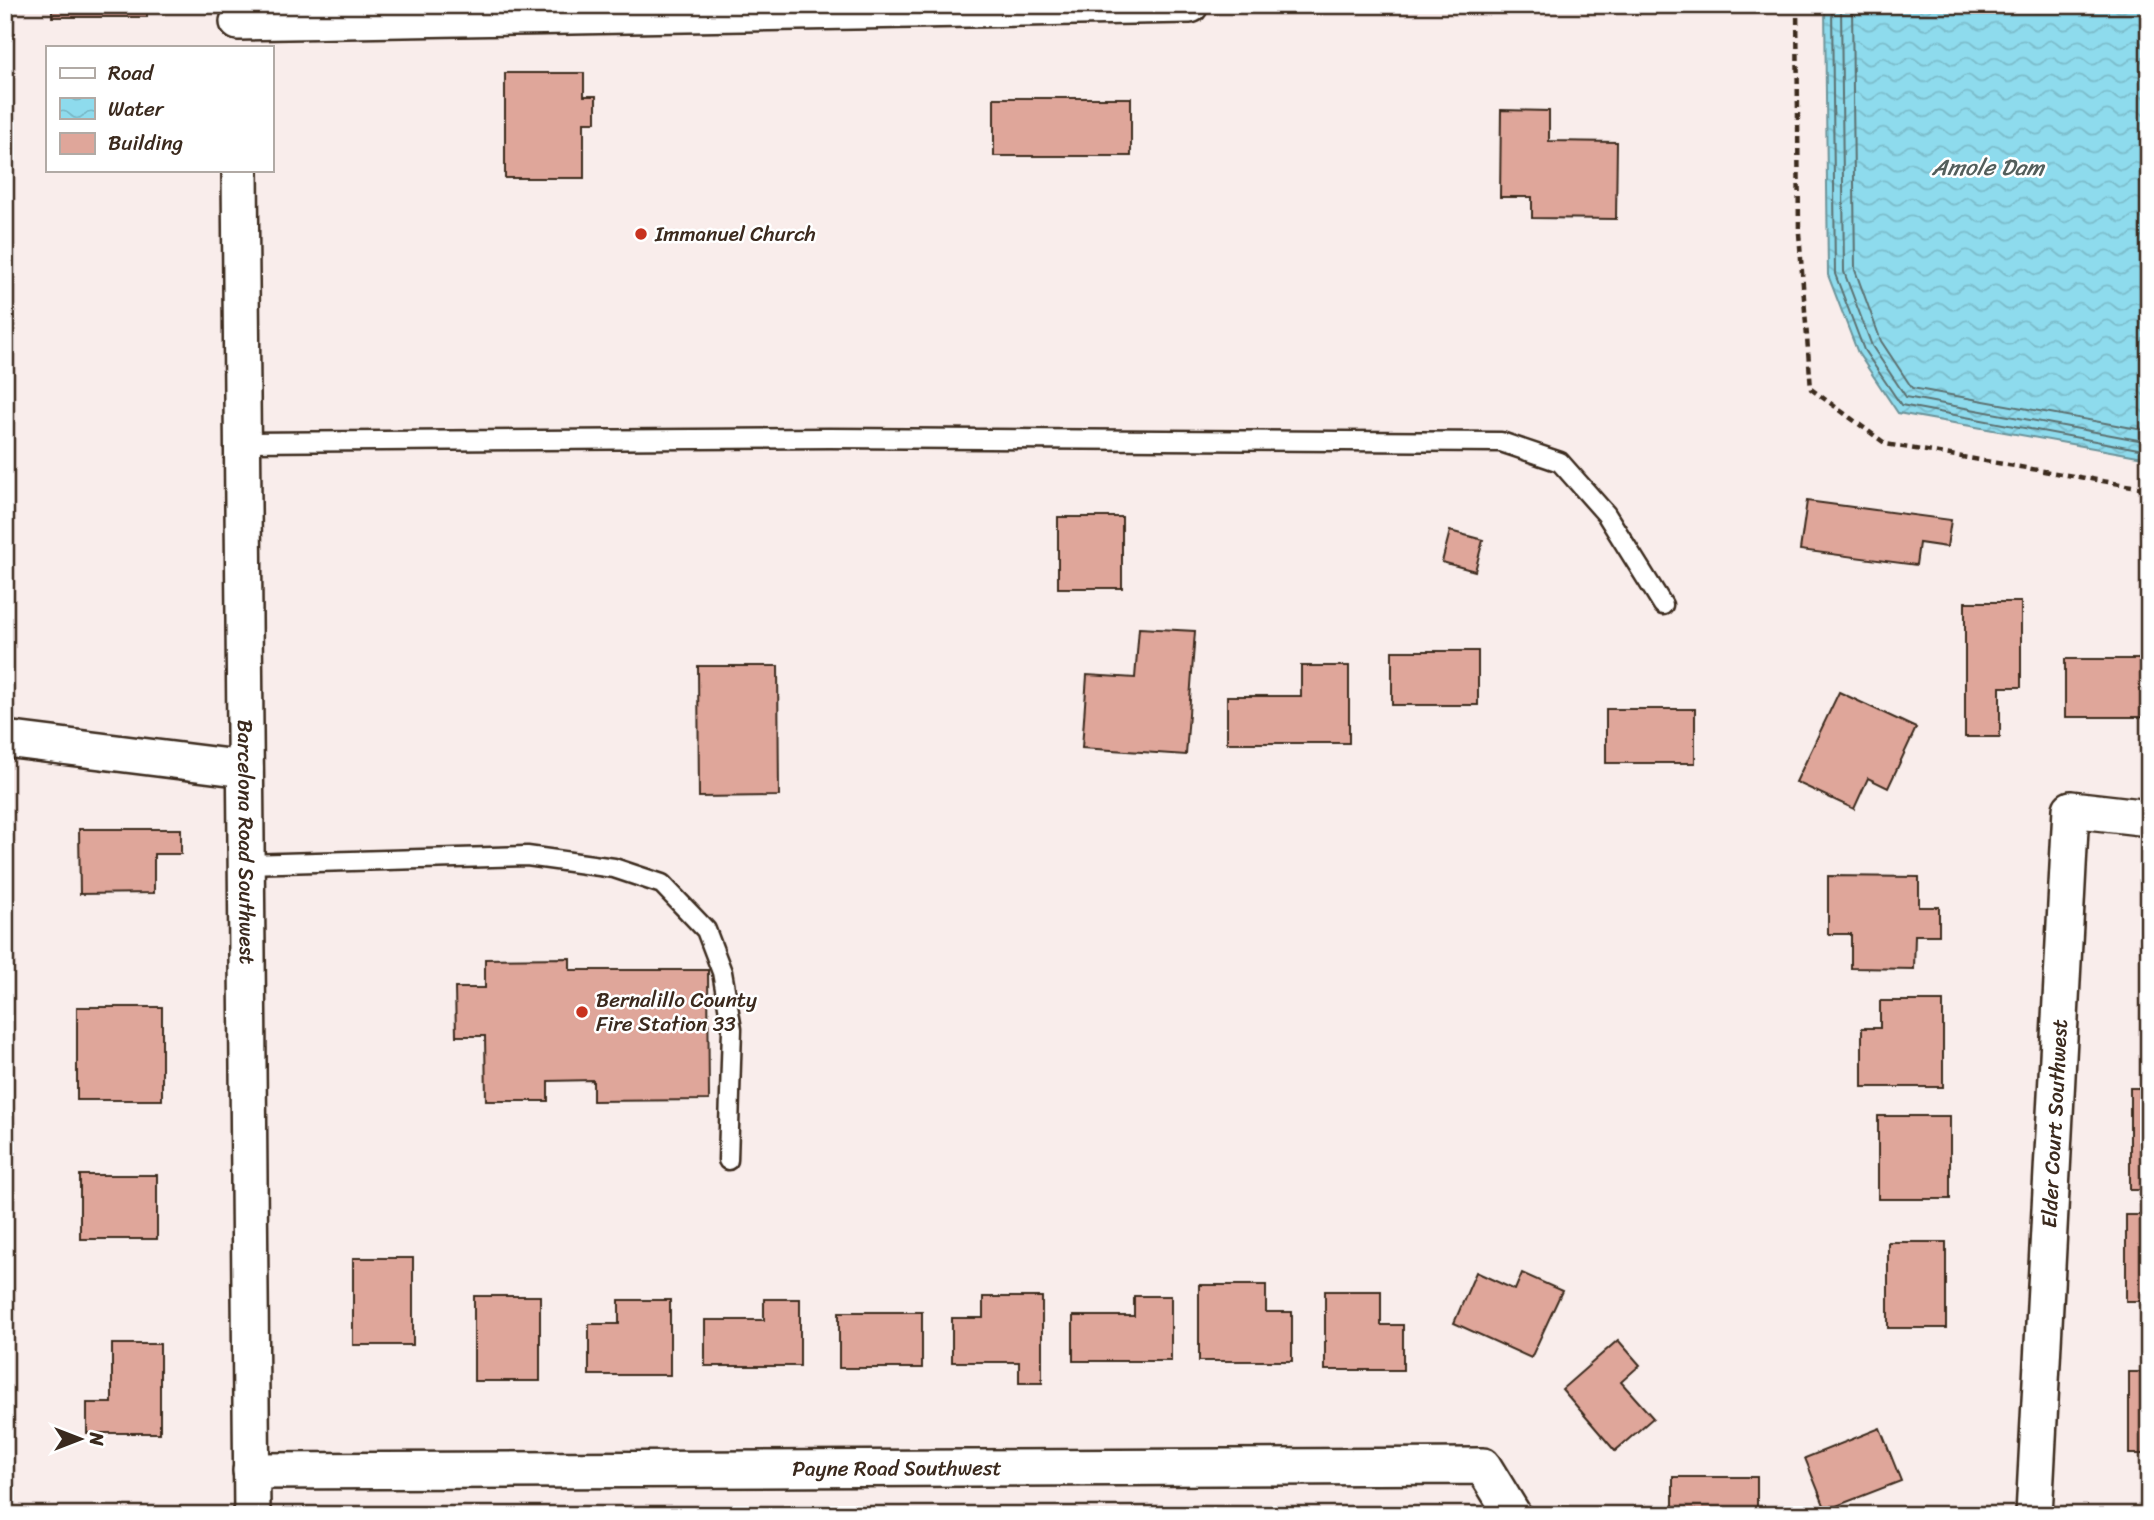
<svg xmlns="http://www.w3.org/2000/svg" width="2154" height="1520" font-family="Sriracha,sans-serif">
<style>
.water{fill:url(#water-waves);stroke:#6d949a;stroke-width:2}
.lines{fill:none;stroke-linecap:round;stroke-linejoin:round}
.shore{stroke:#5c7171;stroke-width:2}
.building{fill:#dfa69a;stroke:#3b2a1e;stroke-width:2}
.service-casing{stroke:#3b2a1e;stroke-width:23}
.minor-casing{stroke:#3b2a1e;stroke-width:40}
.path{stroke:#3b2a1e;stroke-width:4.5;stroke-dasharray:7 5;stroke-linecap:butt}
.service{stroke:#fff;stroke-width:18}
.minor{stroke:#fff;stroke-width:35}
.poi-dot{fill:#c8321e;stroke:#fff;stroke-width:2.5}
.labels{text-anchor:middle;stroke-width:5;stroke-linejoin:round;paint-order:stroke}
.poi-label{font-size:21px;fill:#3b2a1e;stroke:#fff;text-anchor:start}
.street-label{font-size:21px;fill:#3b2a1e;stroke:#fff}
.water-label{font-size:23px;font-style:italic;fill:#545f5c;stroke:#fff}
</style>
<defs>
<pattern id="water-waves" width="16" height="10" patternUnits="userSpaceOnUse" patternTransform="scale(1.75)"><rect width="16" height="10" fill="#8edbed"/><path d="M0 5q4-4 8 0t8 0" fill="none" stroke="#7bbccb"/></pattern>
</defs>
<rect width="100%" height="100%" fill="#f9edeb"/>
<filter id="ink" filterUnits="userSpaceOnUse"><feTurbulence type="fractalNoise" baseFrequency=".0143" numOctaves="2"/><feDisplacementMap in="SourceGraphic" scale="14" xChannelSelector="R" yChannelSelector="G"/><feConvolveMatrix kernelMatrix="1 2 1 2 8 2 1 2 1" color-interpolation-filters="sRGB"/></filter>
<g filter="url(#ink)">
<path class="water" d="M1825,5H2149V458L1898,413L1858,353L1828,275Z"/>
<g class="lines">
<g class="shore">
<path d="M1832,5L1835,274L1864,350L1901,405L2149,451"/>
<path d="M1841,5L1844,272L1872,346L1906,397L2149,442"/>
<path d="M1852,5L1855,270L1881,341L1912,388L2149,431"/>
</g>
</g>
<g class="building">
<rect x="52" y="5" width="95" height="12"/>
<path d="M505,73H584V96H596V122H584V178H505Z"/>
<rect x="994" y="98" width="137" height="58"/>
<path d="M1501,110L1549,111V141L1617,142L1616,219L1532,218V197H1500Z"/>
<path d="M1807,501L1951,520L1947,547L1919,543L1916,565L1800,550Z"/>
<rect x="1058" y="517" width="64" height="71"/>
<path d="M1450,531L1483,540L1475,571L1442,562Z"/>
<path d="M1965,602H2021V687H2000V737H1965Z"/>
<path d="M1139,628L1195,631L1186,755L1082,748L1087,675L1135,678Z"/>
<rect x="1392" y="651" width="86" height="54"/>
<rect x="2065" y="659" width="84" height="58"/>
<path d="M698,666H778L779,796L699,797Z"/>
<path d="M1301,666H1349V743H1227V696H1301Z"/>
<path d="M1839,692L1916,728L1888,788L1868,778L1854,809L1796,782Z"/>
<rect x="1606" y="709" width="89" height="54"/>
<path d="M79,829H181V854H154V893L80,894Z"/>
<path d="M1828,876L1919,877V907H1939V935H1915L1914,969L1851,968V934H1828Z"/>
<rect x="2144" y="954" width="5" height="82"/>
<path d="M570,958V970H708L709,1100L593,1101V1080L548,1081V1101H486L485,1036H456L455,988H485V959Z"/>
<path d="M1880,1001H1943V1087H1862V1028H1880Z"/>
<rect x="77" y="1007" width="85" height="93"/>
<rect x="2130" y="1088" width="19" height="102"/>
<rect x="1878" y="1116" width="72" height="83"/>
<rect x="80" y="1175" width="77" height="64"/>
<rect x="2126" y="1215" width="23" height="86"/>
<rect x="1888" y="1242" width="58" height="86"/>
<rect x="353" y="1258" width="60" height="87"/>
<path d="M1476,1272L1515,1290L1522,1273L1562,1291L1531,1358L1454,1323Z"/>
<path d="M1199,1285H1266V1312H1292V1361H1199Z"/>
<path d="M1325,1291H1381V1325H1403V1370H1325Z"/>
<rect x="474" y="1296" width="66" height="85"/>
<path d="M1134,1296H1171V1361H1073V1316H1134Z"/>
<path d="M983,1297H1042V1383H1019V1362H952V1318H983Z"/>
<path d="M764,1299H800V1366H705V1320H764Z"/>
<path d="M619,1300H670V1375H589V1324H619Z"/>
<rect x="839" y="1312" width="83" height="56"/>
<path d="M1618,1340L1640,1365L1621,1382L1653,1418L1615,1451L1562,1389Z"/>
<path d="M112,1344H160V1433H87V1403H112Z"/>
<rect x="2129" y="1372" width="20" height="82"/>
<path d="M1880,1428L1901,1481L1826,1510L1805,1458Z"/>
<rect x="1673" y="1477" width="84" height="38"/>
</g>
<g class="lines">
<g class="service-casing">
<g id="service">
<path d="M242,442L829,438L1501,442L1560,462L1606,514L1663,605"/>
<path d="M246,864L527,856L614,868L662,884L706,930L722,972L732,1029L728,1160"/>
</g>
</g>
<g class="minor-casing">
<g id="minor">
<path d="M238,22L1190,5"/>
<path id="s1" d="M240,170L252,1515"/>
<path d="M5,739L245,769"/>
<path id="s2" d="M251,1471L1483,1466L1513,1515"/>
<path id="s3" d="M2034,1515L2071,809L2149,818"/>
</g>
</g>
<path class="path" d="M1797,5L1799,233L1811,389L1886,444L2149,489"/>
<use href="#service" class="service"/>
<use href="#minor" class="minor"/>
</g>
</g>
<g class="poi-dot">
<circle cx="641" cy="234" r="7"/>
<circle cx="582" cy="1012" r="7"/>
</g>
<g class="labels">
<g class="poi-label">
<text x="655" y="241">Immanuel Church</text>
<text x="596" y="1007">Bernalillo County<tspan x="596" dy="24">Fire Station 33</tspan></text>
</g>
<g class="street-label">
<text dy="7" stroke="none"><textPath href="#s1" startOffset="672">Barcelona Road Southwest</textPath></text>
<text dy="7" stroke="none"><textPath href="#s3" startOffset="392">Elder Court Southwest</textPath></text>
<text dy="7" stroke="none"><textPath href="#s2" startOffset="646">Payne Road Southwest</textPath></text>
</g>
<g class="water-label">
<text x="1988" y="175">Amole Dam</text>
</g>
</g>
<rect width="2154" height="1520" fill="none" stroke="#fff" stroke-width="28"/>
<rect x="14" y="14" width="2126" height="1492" fill="none" stroke="#3b2a1e" stroke-width="2.5" filter="url(#ink)"/>
<rect x="46" y="46" width="228" height="126" fill="#ffffff" stroke="#b1aaa5" stroke-width="2"/>
<rect x="60" y="68" width="35" height="10" fill="#ffffff" stroke="#b1aaa5" stroke-width="2"/>
<text x="108" y="80" font-size="21" fill="#3b2a1e">Road</text>
<rect x="60" y="98" width="35" height="21" fill="url(#water-waves)" stroke="#b1aaa5" stroke-width="2"/>
<text x="108" y="116" font-size="21" fill="#3b2a1e">Water</text>
<rect x="60" y="133" width="35" height="21" fill="#dfa69a" stroke="#b1aaa5" stroke-width="2"/>
<text x="108" y="150" font-size="21" fill="#3b2a1e">Building</text>
<g transform="translate(80 1439) rotate(90)" stroke="#ffffff" stroke-width="5" paint-order="stroke">
<path d="M0-5L12 26L0 18L-12 26Z" fill="#3b2a1e"/>
<text y="-10" font-size="19" font-weight="bold" text-anchor="middle" fill="#3b2a1e">N</text>
</g>
</svg>
